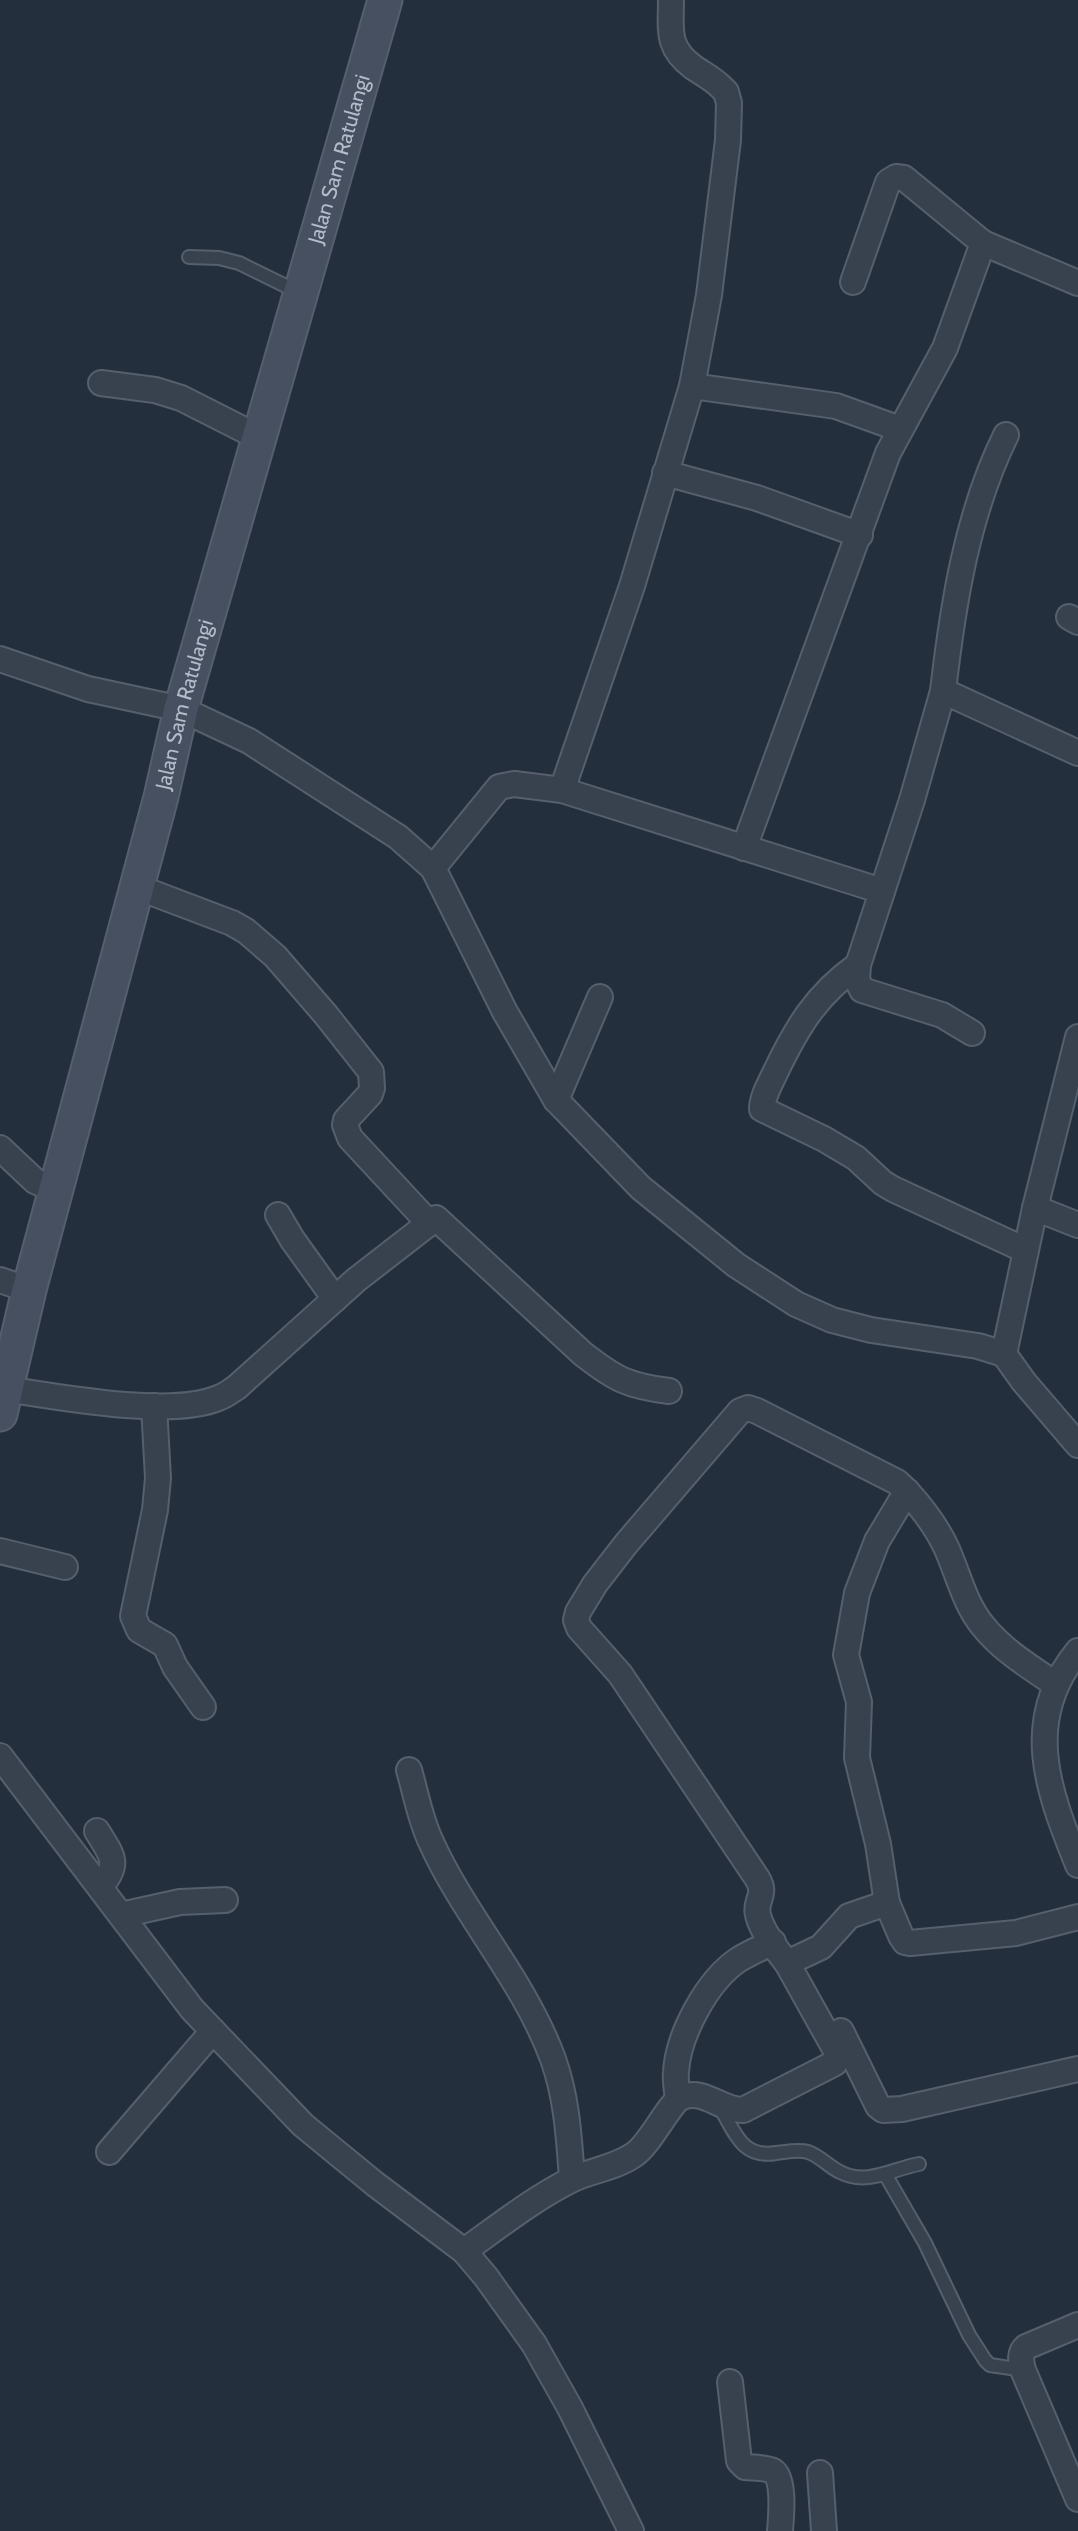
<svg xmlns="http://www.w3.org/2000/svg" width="1078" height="2531" font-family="Cabin,sans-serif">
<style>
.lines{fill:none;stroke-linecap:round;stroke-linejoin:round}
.lane-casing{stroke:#565f6c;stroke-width:16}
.street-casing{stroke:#565f6c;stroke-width:28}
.secondary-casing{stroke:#565f6c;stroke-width:37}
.lane{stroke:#38414e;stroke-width:12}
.street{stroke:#38414e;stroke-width:24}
.secondary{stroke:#465061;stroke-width:33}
.labels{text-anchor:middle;stroke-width:5;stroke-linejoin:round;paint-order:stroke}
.street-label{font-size:21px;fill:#b4bcc9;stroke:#1d2633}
</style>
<rect width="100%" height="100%" fill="#242f3e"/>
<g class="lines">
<g class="lane-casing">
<g id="lane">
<path d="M189,257L219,258L239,263L298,292"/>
<path d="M719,2106C735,2131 741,2159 776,2153C786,2152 798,2149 808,2152C820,2156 829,2167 840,2172C867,2186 892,2169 919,2164"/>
<path d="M885,2174L925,2243L969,2335L985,2360L990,2365L1023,2370"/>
</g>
</g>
<g class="street-casing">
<g id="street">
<path d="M853,282L888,182L896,177L904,178L983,243"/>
<path d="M101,383L155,390L181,398L260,438"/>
<path d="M692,386L836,406L900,429"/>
<path d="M665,473L757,498L860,535"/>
<path d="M1069,617L1078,622"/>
<path d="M0,659L88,689L181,709L249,741L398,837L433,868L505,1012L556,1100L641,1188L736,1265L796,1304L832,1320L871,1330L978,1346L1004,1354"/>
<path d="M943,691C953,604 967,514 1006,435"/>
<path d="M562,790L632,586L692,386L709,295L728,140L729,103L726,92L721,87C713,79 703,74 693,67C666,47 671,30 671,0"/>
<path d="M744,848L888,453L945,348L983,243L1078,283"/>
<path d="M433,868L499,787L514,784L562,790L882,891"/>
<path d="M137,887L232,923L246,931L275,956L326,1015L371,1072L372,1088L370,1094L346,1120L345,1125L350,1138L429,1223"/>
<path d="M858,965C816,995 797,1027 775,1073C770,1084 762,1097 762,1109L824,1139L856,1158L883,1183L893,1189L1025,1250"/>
<path d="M972,1033L942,1015L862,990L857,980L858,965L912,800L943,691L1078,753"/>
<path d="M1078,1037L1035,1208L1004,1354L1024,1382L1078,1445"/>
<path d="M556,1100L600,997"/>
<path d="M0,1148L35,1181L57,1191"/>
<path d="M1035,1208L1078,1225"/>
<path d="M278,1215L292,1239L335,1299"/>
<path d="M0,1280L29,1290"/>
<path d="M6,1389C58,1397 171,1418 218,1398C225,1396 231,1391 237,1387L356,1280L436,1218L583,1354C615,1379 628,1386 669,1391"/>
<path d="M154,1406L158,1478L155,1510L133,1616L139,1630L165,1645L175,1667L203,1707"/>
<path d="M0,1551L65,1567"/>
<path d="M1078,1651C1021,1720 1048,1791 1078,1865"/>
<path d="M0,1756L192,2009L303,2125L375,2184L464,2251L486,2277L534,2344L570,2408L631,2531"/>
<path d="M409,1770C416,1794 420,1819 431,1842C465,1917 524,1980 553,2059C567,2098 569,2138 572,2179"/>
<path d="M97,1831C112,1856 121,1863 100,1887"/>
<path d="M887,1903L878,1844L857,1758L859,1702L846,1655L857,1593L877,1541L907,1491"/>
<path d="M121,1915L180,1902L225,1900"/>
<path d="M787,1963C777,1950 762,1932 758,1915C754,1899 768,1896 757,1878L620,1674L579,1628L576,1620L578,1612L595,1584L626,1544L740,1411L748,1408L757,1411L897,1482C916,1499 935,1524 946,1547C958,1573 964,1603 983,1626C1002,1650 1030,1667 1055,1684"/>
<path d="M841,2031L878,2106L883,2110L902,2109L1078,2069"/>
<path d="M678,2099C677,2090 675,2081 676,2072C678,2035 707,1981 738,1960C749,1953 761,1948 773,1942"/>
<path d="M109,2152L213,2031"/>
<path d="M464,2251C498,2227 533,2199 571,2180C591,2170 616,2168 635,2154C650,2144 670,2102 682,2097C704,2088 722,2111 743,2110L835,2063L838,2056L835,2049L787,1963L821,1947L849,1916L887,1903L901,1936L905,1942L910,1943L1016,1933L1078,1917"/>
<path d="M1078,2325L1026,2347C1019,2353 1021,2361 1023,2370L1078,2499"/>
<path d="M730,2382L739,2461L745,2467C753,2468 765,2467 773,2471C785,2478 781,2518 780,2531"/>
<path d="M820,2473L824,2531"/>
</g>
</g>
<g class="secondary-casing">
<g id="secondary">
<path id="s1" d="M0,1414L29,1290L161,797L181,709L385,0"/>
</g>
</g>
<use href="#lane" class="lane"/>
<use href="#street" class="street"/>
<use href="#secondary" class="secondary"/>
</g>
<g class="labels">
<g class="street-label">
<text dy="7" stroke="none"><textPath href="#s1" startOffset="1300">Jalan Sam Ratulangi</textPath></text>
<text dy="7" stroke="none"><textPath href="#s1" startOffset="733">Jalan Sam Ratulangi</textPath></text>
</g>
</g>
</svg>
